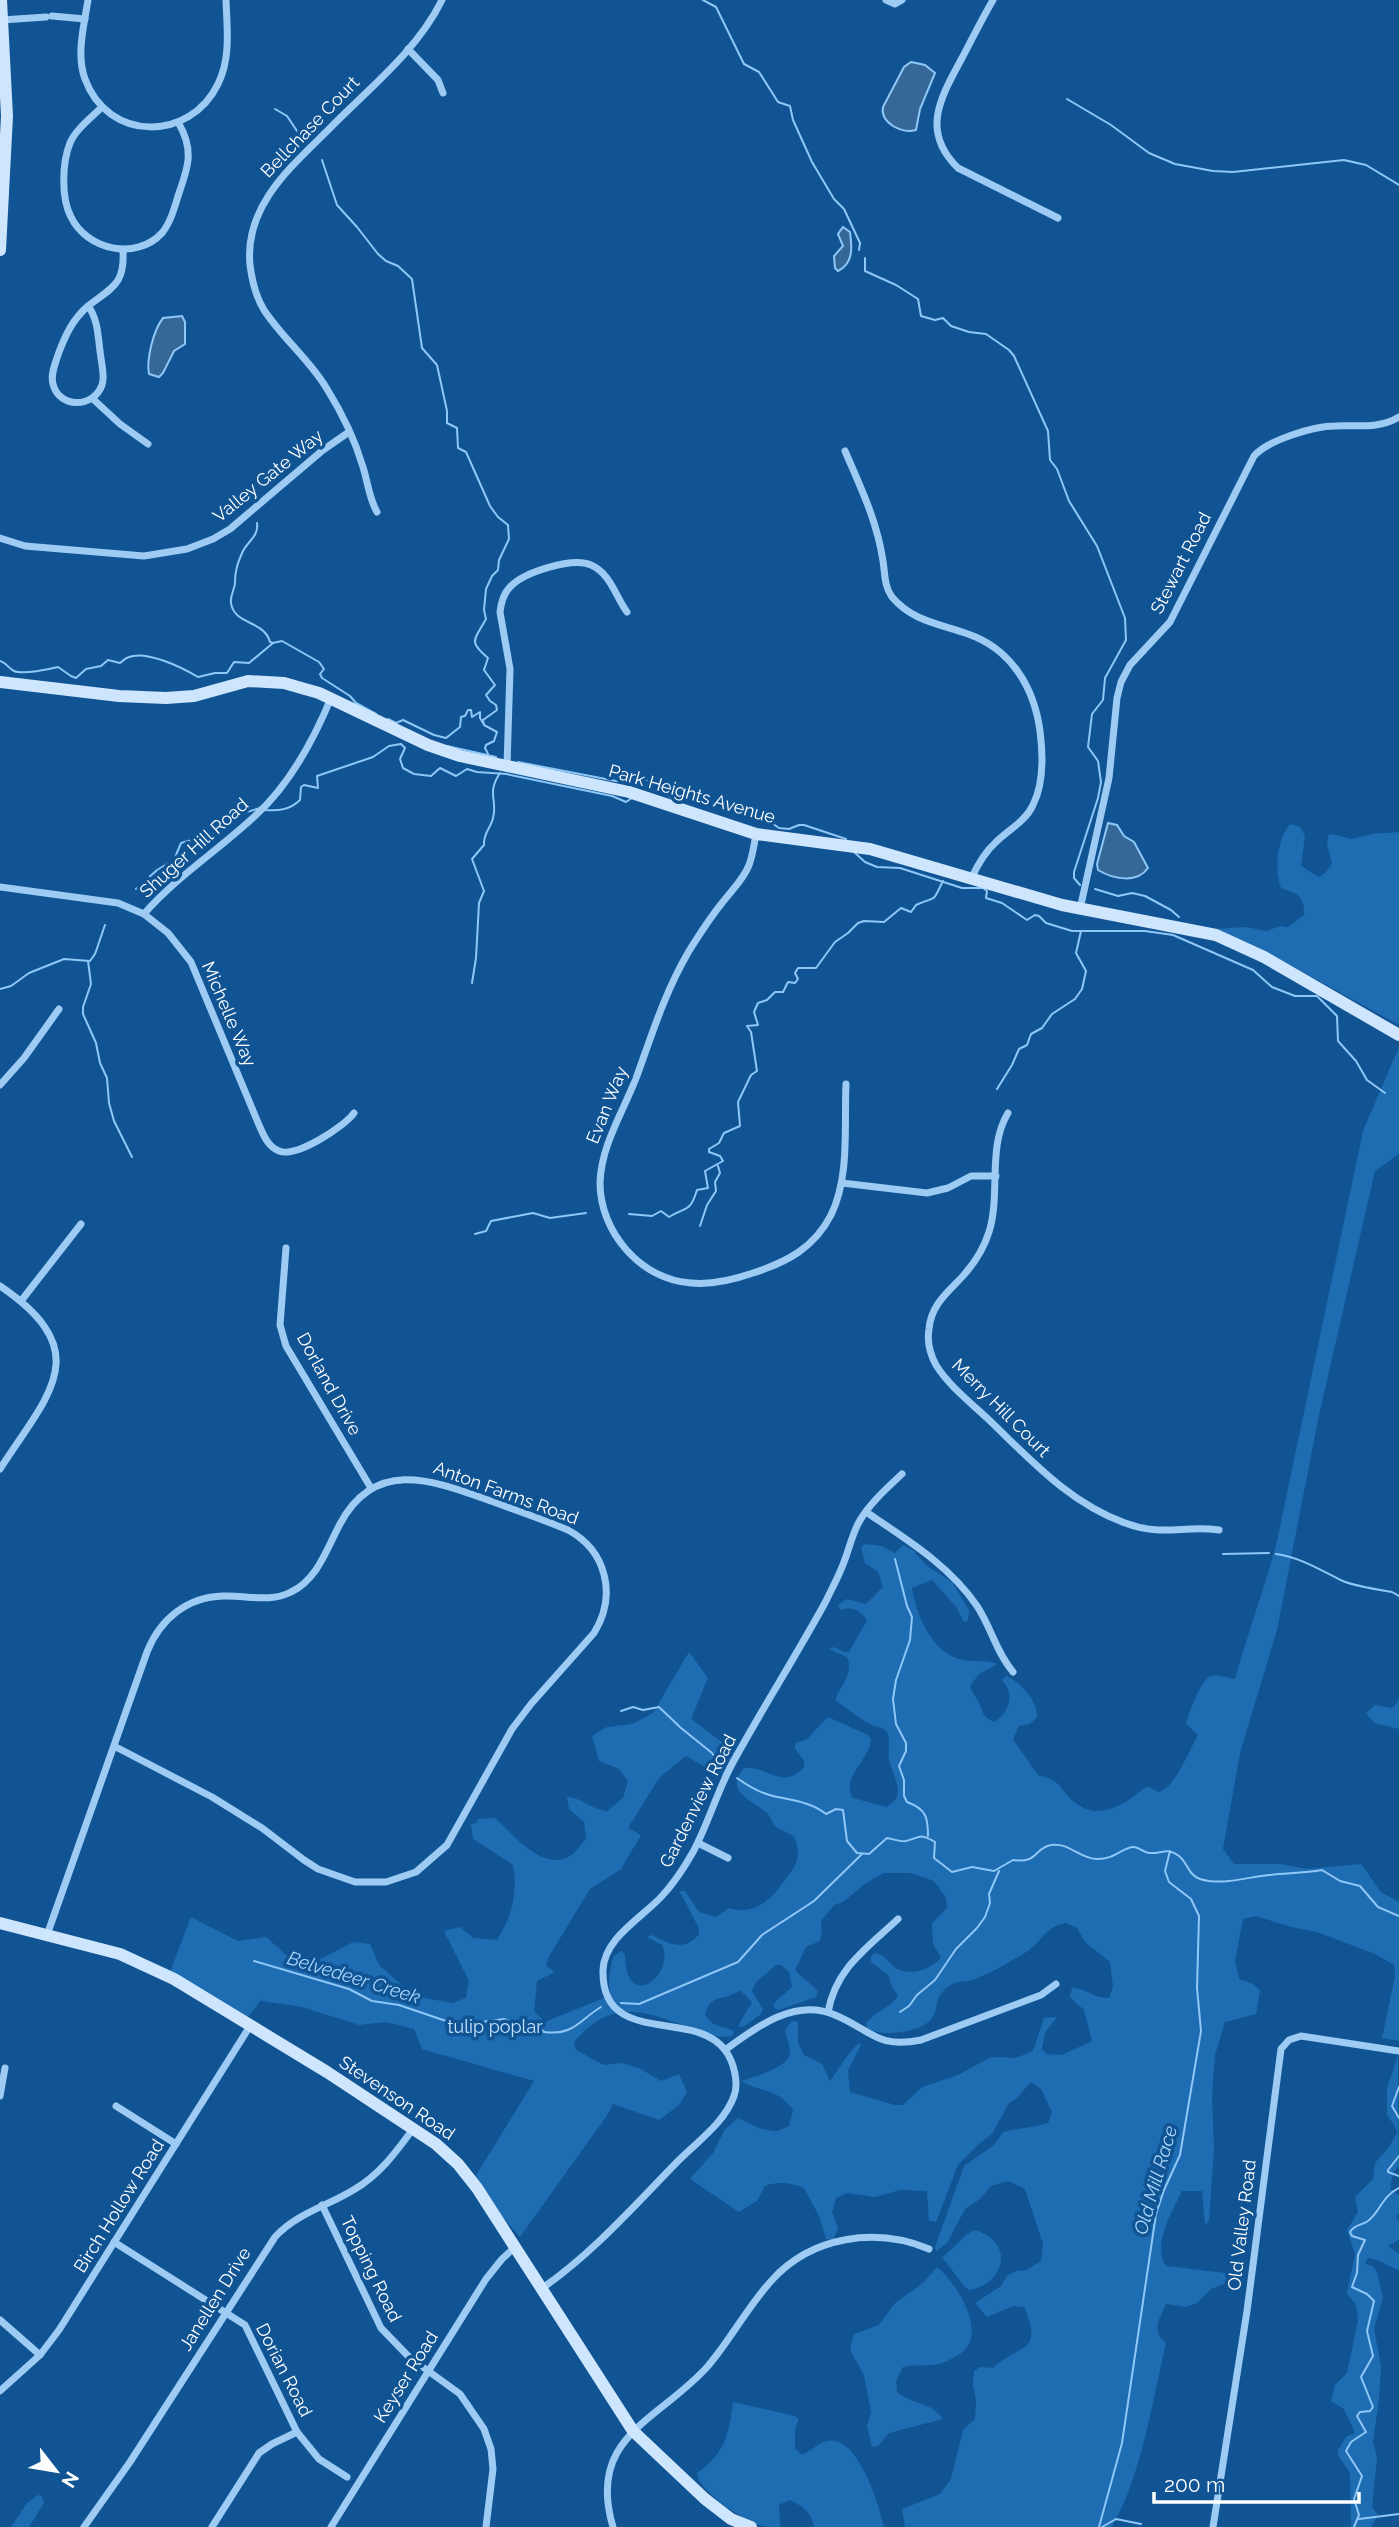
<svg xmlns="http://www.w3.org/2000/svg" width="1399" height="2527" font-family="Raleway,sans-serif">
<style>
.green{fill:#1e6cb2}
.water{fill:#366897;stroke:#8fc7f7;stroke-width:2}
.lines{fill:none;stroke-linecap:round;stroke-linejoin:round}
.stream{stroke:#8fc7f7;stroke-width:2}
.street{stroke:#9dcbf4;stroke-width:7}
.secondary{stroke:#cde5fd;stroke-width:12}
.labels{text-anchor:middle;stroke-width:7;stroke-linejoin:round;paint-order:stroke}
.street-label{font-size:18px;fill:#fff;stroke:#105494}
.park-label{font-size:18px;fill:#c5e3fe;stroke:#105494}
.water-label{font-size:19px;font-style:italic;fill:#a9d5fb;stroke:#105494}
</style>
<rect width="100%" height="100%" fill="#105494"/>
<g class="green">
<path d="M1290,824L1300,827L1305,836L1301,866L1319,877L1326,872L1332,864L1327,844L1328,836L1332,834L1351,839L1372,834L1399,832V1025L1259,948L1214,929L1246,927L1267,931L1280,926L1288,927L1304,915C1305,896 1298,894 1281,888C1274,870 1277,840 1290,824Z"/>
<path d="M1399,1047V1154L1375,1171L1319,1415L1277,1630L1240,1753L1223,1849L1234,1864H1280L1307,1869L1361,1864L1381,1892L1399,1902V2041L1382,2038L1395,1976L1394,1965L1375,1954L1317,1932L1291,1927L1256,1916L1243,1919L1235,1961L1239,1979L1251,1983L1260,1990L1256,2014L1225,2022L1215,2055L1212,2095L1214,2149L1209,2220L1205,2226L1202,2191H1182C1172,2212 1152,2244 1166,2266L1242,2275L1238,2279L1211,2289L1197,2303L1186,2307L1166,2304C1159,2320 1151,2330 1166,2343C1152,2402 1142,2474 1112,2527H905L902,2509L940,2494L951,2479L963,2430L975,2419L976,2401L973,2385L974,2371L980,2367L993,2368C1018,2344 1045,2354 1024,2307L1013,2306L987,2317L975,2303L1001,2286L1007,2276L1016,2271L1026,2270L1041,2261L1043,2244L1025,2189L1009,2181L991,2186L980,2199L965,2209L947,2243L936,2251L935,2247L964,2166L994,2145L1003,2132C1018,2128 1033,2128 1048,2123L1052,2112L1041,2089L1031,2082L1016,2099L1009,2103L992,2134L980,2143L958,2165L936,2222L929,2221L927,2191L900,2190L875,2197L847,2193L836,2198L832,2212L838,2229L833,2240L826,2239L820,2218L804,2188C790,2183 779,2181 765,2186L757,2201L739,2212L690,2179L713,2153L725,2129L738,2118L761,2129L777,2131L789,2126L793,2110C776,2087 764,2094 741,2081C753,2078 790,2067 790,2052C790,2046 786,2036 785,2030L792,2021L798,2022V2043L804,2055L822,2064L830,2081L850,2052L859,2043L861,2045L848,2070L850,2092L895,2105H903L922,2087L958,2075L991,2057L1016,2058L1033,2051L1044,2018L1057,2017L1045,2033L1042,2049L1046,2054L1062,2055L1092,2041L1084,2010L1070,1997L1072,1988C1088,1988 1091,1998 1109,1998L1113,1987L1110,1962L1085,1942L1077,1928L1066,1923C1045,1926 1040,1945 1023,1954C1007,1963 992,1973 975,1979C966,1983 957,1980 949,1986C931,2000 941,2004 932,2018C924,2032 881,2038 867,2028L866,2023C875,2011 891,2009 898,1995L893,1989L888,1975L871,1962V1957L875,1953C886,1955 886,1960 893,1966C908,1978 930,1970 941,1958L933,1944L932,1923L947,1908L946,1898L934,1881L910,1873H884L866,1883L843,1902L834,1905L821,1921L822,1931L820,1941L806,1947L795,1970C802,1978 812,1984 818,1992L816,1997L782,2009L777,2010L773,2006L776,2001L792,1987L789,1972L781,1965H776L756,1982L752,1991L763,2009L761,2014L743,2027L738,2026L752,2002L741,1991C735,1992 731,1996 725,1997C713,1999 709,2002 705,2014C712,2028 722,2025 734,2031L732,2036C717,2039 705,2033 690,2028C642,2010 612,1998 574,2042L576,2050L604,2065L622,2063L639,2068L661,2081L679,2074L687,2092L678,2106L659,2120L613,2104L608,2114L520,2237L472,2182L534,2081L422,2049L414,2029L386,2022L359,2025L302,2007L262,2001V1999L247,2018L170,1972L191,1917L238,1941L266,1937L285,1954L313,1963L353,1942L370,1944L379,1965L403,1986L425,1998L452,2003L466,1998L469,1981L444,1931L460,1927L473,1938L497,1940C512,1916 518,1893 513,1865L473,1839L471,1824L477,1823L478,1819L495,1818C514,1835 542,1872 570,1856C576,1853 581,1844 586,1839L584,1822L569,1809L567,1797C583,1798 590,1809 607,1811L623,1798L628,1781L619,1769L599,1761L592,1736L607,1727L632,1724L653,1713L689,1652L708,1678L691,1719L738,1754L723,1777L686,1756L659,1778L628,1828L641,1835L621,1869L590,1889L548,1958L546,1966L555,1972L537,1981L534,2011L545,2022L611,1995C607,1982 610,1970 613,1957L621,1951L625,1954C625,2014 676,1975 662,1945L647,1937L652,1935C669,1944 685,1952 699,1934V1928C692,1916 687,1903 679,1891H685L699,1912L716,1917L729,1908C756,1916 772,1899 786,1878C790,1873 796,1866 797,1860C799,1853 797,1844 795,1838C790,1832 782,1832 776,1827C772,1823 771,1817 767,1813C752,1800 723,1792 744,1768C766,1765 784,1791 804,1767V1761L795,1748V1743L806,1740L828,1717L868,1735L871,1739C870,1760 840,1777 853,1798L886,1807C909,1796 892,1776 889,1759C887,1750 892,1739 886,1731C883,1726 877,1728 872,1725C859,1719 847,1708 835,1700C841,1685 854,1673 847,1657L829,1649L834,1647L844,1652H849L867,1620C859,1610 853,1606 840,1610L838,1605L847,1599L866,1604L883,1587L878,1572L865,1563L861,1547L865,1544L881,1546L895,1553L903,1545L913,1550L927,1566L952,1582L969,1610L968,1620L964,1622L957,1608L932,1580L912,1588C916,1615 931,1650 959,1659C971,1663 986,1659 997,1664L979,1674L970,1686C972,1694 976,1696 979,1703C984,1713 982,1718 995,1722C1010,1710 1015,1695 1002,1680L1006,1676C1021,1682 1038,1701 1037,1718L1029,1724L1019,1726L1013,1739C1021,1751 1030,1763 1038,1775C1064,1782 1056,1786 1073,1801C1098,1822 1123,1806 1144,1788L1149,1787L1158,1792C1175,1789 1189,1750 1198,1735L1186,1723C1189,1713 1201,1679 1211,1676C1217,1674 1228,1678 1235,1679C1248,1632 1265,1587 1277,1541L1363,1131Z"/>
<path d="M1399,1699V1729L1374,1723L1366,1713L1375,1705L1393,1708Z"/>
<path d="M1398,2055L1399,2166C1393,2170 1390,2182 1391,2190L1399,2195V2213L1396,2217L1399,2222V2240L1388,2246L1399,2254V2270C1388,2267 1378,2258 1368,2258L1365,2263L1374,2267L1377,2272L1383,2298L1374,2329L1381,2366L1379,2399L1373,2442L1377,2458L1372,2507L1378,2515L1371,2527H1351L1350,2473L1338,2455V2450L1346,2437L1355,2433L1344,2409L1331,2401L1335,2385L1347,2373L1358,2320L1356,2305L1347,2293L1355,2254L1347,2230L1358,2212L1355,2197L1373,2179L1375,2163L1389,2147L1397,2133L1396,2128L1387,2115V2088Z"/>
<path d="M976,2230C981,2232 987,2235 991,2238C1014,2258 994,2287 969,2290L965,2287L942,2257C954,2250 963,2233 976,2230Z"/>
<path d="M937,2267C955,2282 980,2320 969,2344C965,2353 950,2360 942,2363C929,2367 916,2364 903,2367L896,2381L897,2392C911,2404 932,2402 943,2419L889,2433L878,2446L872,2447L867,2426L871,2412L867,2391L864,2375L850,2350L854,2334L879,2325L895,2303L923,2283Z"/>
<path d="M733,2402L795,2416L799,2419L795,2429V2448L802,2455C810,2452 818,2443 826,2441C858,2433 879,2505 884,2527H814C812,2513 802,2505 789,2500L779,2505L780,2527C772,2527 765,2527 758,2525C744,2520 696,2489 697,2473C725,2454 729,2434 733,2402Z"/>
<path d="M38,2495L42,2496L44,2503L29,2527H11L27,2503Z"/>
</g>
<g class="water">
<path d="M911,62L925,65L935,73L920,109L916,130C902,134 880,123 883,107L904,67Z"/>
<path d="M843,227L850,232C852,247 854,263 838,271L835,268L834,256L843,246L838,234Z"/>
<path d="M182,316L185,322V344L174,351L163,373L159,377L149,374C146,359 154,329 163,318Z"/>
<path d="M1108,823L1117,825L1124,836L1134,842L1148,868C1137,884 1113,879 1098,870L1097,864Z"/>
</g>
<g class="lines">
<g class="stream">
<path d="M703,0L716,7L744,64L759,72L778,102L790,106L793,120L812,162L834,199L844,209L860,243L859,250"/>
<path d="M1067,99L1111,125L1149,153L1175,164L1213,171L1233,172L1344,160L1366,165L1399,185"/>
<path d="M275,109L287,116L301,137"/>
<path d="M322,160L337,205L357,227L378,254L386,261L398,266L412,279L422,348L437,365L447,411V423L457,428L458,448L466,452L490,506L498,517L508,525L509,539L499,560L498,570L492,576L486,589L484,610L486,619C474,641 468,641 488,658L484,670L495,685L486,695L490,701L496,705L497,710L483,720L484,725L497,732L494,741L486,745L485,748L488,754"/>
<path d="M865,258V271L896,285L918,299L921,316L935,320L943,318L951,326L969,332L986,334L1009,350L1014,356L1048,431L1050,460L1057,469L1069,501L1097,546L1125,618L1126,640L1105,678L1103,700L1092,714L1088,747L1098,761L1101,782L1098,798L1074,872V878L1080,885"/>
<path d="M257,523C259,536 248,541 243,551C238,562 235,570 235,582C235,589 230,595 231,603C234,625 264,620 270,642L273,643"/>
<path d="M0,661C7,663 8,668 14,671C23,675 50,669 58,667L71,676L76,678L86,669L101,666L108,660L120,663C123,661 125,658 129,657C147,650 183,668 198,677L215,673H227L234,662L249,663L273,643L282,641L319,662L324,669L320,674L322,678L350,696L356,703L376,714"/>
<path d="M388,719L396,723L403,720L434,735L446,738L460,727L461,717L465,716L468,710H471L472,717L480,712V718L483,723"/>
<path d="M447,746L496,757"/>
<path d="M518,762L616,781L638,782"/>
<path d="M635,787L642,779C658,780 660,791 672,798L701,793L708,798L711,807L727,801L734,802L745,809L750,815L766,819L779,828L789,829L799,825H804L846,839"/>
<path d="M265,810C278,811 290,810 300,800L301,787L304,785L318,788L317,776L373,757L389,746L401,744L405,748L400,759L403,768L414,774L431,776L440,768L456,776L467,769L477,772L506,774L612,796L626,802L632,798"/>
<path d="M854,852L865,862L877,867L900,868L962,888H983L987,891L986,898L1002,903L1027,920L1035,915L1039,916L1046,923L1072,931H1145L1173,935L1253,970L1272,987L1295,996H1317L1337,1016L1338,1041L1356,1061L1367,1080L1385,1093"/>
<path d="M136,889L157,870L174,860L181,843L217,833L225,824L244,813L260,808"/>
<path d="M1095,889L1118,896L1132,893L1145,896L1171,910L1179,917"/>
<path d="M88,961L91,984L83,1007V1014L96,1043L100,1063L107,1078L109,1103L114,1121L132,1157"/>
<path d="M472,983L476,958L479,903L484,891L472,859L484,845C483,833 491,828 493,818C498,800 486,794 500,773"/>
<path d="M0,989L11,986L29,973L64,959L90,961L95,954L105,925"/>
<path d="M997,1089L1012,1065L1019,1049L1027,1045L1031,1034L1042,1028L1052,1014L1075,999L1082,989L1086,971L1076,953L1081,931"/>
<path d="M629,1214L652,1216L661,1211L669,1217C688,1206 690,1212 697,1190L708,1188L705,1171L723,1161L720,1156L709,1152V1149L719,1143L724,1133L740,1126L738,1102L751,1075L757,1071L751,1032L747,1026L758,1025L754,1012L758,1003L767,1000L775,992H783L788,982L795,983L798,979L795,973L798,968H816L835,942L848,933L858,923L864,921L884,922L901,908L911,912L916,905C938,895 931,905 943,881"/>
<path d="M700,1226L707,1205L716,1191L715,1182L720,1173L718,1166"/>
<path d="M475,1234L486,1231L491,1221L533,1213L550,1218L586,1213"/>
<path d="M1223,1554L1269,1553"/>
<path d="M1276,1554C1300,1557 1322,1571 1343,1581C1354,1586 1380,1590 1392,1592L1399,1596"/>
<path d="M895,1559L907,1606L912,1617L910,1640L896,1680L893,1699L896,1724L906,1743V1751L899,1766L904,1780V1796L907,1802C926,1809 928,1817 928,1836"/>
<path d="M621,1711L633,1707L643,1710L659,1707L681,1728L712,1753L719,1764"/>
<path d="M737,1778C748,1786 760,1793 773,1796C790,1800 812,1802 826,1814L836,1809L843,1810L847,1841L857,1853L869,1854L887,1838C893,1839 900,1842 906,1841C921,1837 920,1833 935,1842L934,1858L952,1872L972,1867L994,1871L1013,1860C1038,1864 1034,1848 1051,1845C1068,1842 1079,1858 1096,1859C1115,1860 1124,1846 1134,1847C1140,1848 1144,1852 1149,1853C1161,1854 1168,1847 1179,1856C1188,1863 1188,1875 1200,1879C1221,1886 1248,1877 1269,1875C1287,1873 1304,1873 1322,1870L1340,1881L1360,1886L1378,1907L1399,1916"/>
<path d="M254,1961L349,1989L372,2001L399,2005L446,2021L468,2024L504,2019L521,2026L536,2024L544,2032C574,2036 579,2020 601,2007"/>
<path d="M621,2003L639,2004L738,1962L762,1935L814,1901L862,1854"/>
<path d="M900,2012L909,2006L917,1995L935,1980L956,1949L977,1928L985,1917L990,1903L989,1894L999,1871"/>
<path d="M1399,2087L1392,2106L1399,2118"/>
<path d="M1399,2156L1388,2170V2172L1399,2176"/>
<path d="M1359,2519L1399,2514"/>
<path d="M1099,2527L1122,2443L1156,2214L1164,2190L1180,2155L1201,2031L1197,1988L1199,1916L1191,1899L1169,1882L1165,1871L1170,1851"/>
<path d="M1102,2527L1116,2519L1141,2524"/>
<path d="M1354,2527L1359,2515L1354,2499L1362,2476L1346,2451L1351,2442L1366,2432L1357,2416L1360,2412L1370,2411L1373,2407L1361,2377L1373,2356L1367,2331L1374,2301L1367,2294L1352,2287L1357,2273L1358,2255L1365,2240L1352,2236L1350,2232C1355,2224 1361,2226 1368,2221C1381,2211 1381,2197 1399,2188"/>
</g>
<g class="street">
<path d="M88,0C84,25 76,55 85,79C108,142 190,142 218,84C231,58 227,28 226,0"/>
<path d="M886,0L895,4L902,0"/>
<path d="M993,0C982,19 972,39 962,58C941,97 920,131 958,168L1058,218"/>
<path d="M52,16L85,19"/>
<path d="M2,20L46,17"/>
<path d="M408,49L438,80L443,93"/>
<path d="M102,107C91,118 76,129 70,143C62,163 61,198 71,217C87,250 136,261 162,233C171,222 175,206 179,193C189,165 194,149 178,122"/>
<path d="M88,306C73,319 66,334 59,352C56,362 50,374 53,384C59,409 94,408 102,385C105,377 102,367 101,358C98,341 99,320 88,306C113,287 125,284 123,250"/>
<path d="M93,399L120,424L148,444"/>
<path d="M845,451C861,488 877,521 883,561C885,573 884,586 892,597C912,621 940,624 968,634C1011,649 1034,687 1040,731C1043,754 1044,783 1033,805C1026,821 1008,830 996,842C985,852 978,864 972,877"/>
<path d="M377,512C369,498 368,483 363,467C355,440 342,413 327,389C310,360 283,339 264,310C256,297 252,281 250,265C244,203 295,164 334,124C372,86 418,49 442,0"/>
<path d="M0,538L25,546L144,556L187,549L213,539L230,529L323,450L349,432"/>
<path d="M507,766L510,669L500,612C501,603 503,594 510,587C524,572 572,557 591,565C610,573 616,597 627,612"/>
<path d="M756,834C754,844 753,855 749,865C744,879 731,891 722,903C710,918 699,935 689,951C666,990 653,1031 638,1073C625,1109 601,1144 600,1183C600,1232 641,1280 691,1283C713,1285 733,1280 753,1273C787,1262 814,1248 831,1215C850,1176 844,1127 846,1084"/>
<path d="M0,887L118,903L144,914L168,933L191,962L259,1125C264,1136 268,1147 279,1151C296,1158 344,1127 354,1113"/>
<path d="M1080,909L1109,778L1117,698L1121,682L1130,665L1170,622L1254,456C1268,440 1314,426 1335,426C1357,425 1380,429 1399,417"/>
<path d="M144,914C176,877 220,849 256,815C289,785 314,739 331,698"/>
<path d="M0,1085L24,1058L59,1009"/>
<path d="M1008,1113C987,1147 1001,1194 989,1232C984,1248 973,1265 962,1277C947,1293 931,1305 929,1329C927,1341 930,1354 936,1365C949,1386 970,1402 987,1418C1030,1459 1068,1502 1125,1523C1162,1537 1184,1525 1219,1530"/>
<path d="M842,1183L927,1193L948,1188L971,1176H996"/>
<path d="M286,1248L280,1325L286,1346L371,1488"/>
<path d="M0,1286C97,1352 49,1393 0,1469"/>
<path d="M21,1301L81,1224"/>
<path d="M866,1512C906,1539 949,1565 977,1606C991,1627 996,1652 1013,1672"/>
<path d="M698,1843L728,1858"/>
<path d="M47,1935L147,1652C160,1619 187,1597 223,1596C246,1595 270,1603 291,1592C318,1579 327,1548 340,1524C375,1458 432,1480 488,1500C515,1510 542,1519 568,1530C607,1551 617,1596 594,1633L531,1704L512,1729L447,1845L416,1872L386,1882H355L318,1869L304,1860L262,1828L212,1797L114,1746"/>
<path d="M828,2012C836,1968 867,1948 898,1919"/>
<path d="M725,2050C755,2028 795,1997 835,2015C871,2030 877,2049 921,2040L1041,1995L1056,1984"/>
<path d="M0,2096L5,2068"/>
<path d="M116,2106L176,2144"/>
<path d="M322,2205L381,2328L409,2357L460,2394L484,2429L491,2449L493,2469L486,2527"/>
<path d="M114,2242L245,2325L297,2432L319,2459L347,2477"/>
<path d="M541,2289C593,2253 634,2206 678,2161C697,2142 725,2122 734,2096C739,2083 734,2062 725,2050C694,2008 601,2048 603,1970C604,1938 643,1917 662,1896C674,1883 684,1868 693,1852C708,1824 717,1792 732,1764C762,1709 796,1656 826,1601C832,1588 839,1576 844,1562C849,1549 852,1535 859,1522C869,1504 887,1488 902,1474"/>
<path d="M0,2320L40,2355"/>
<path d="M0,2391L40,2355L59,2330L250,2026"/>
<path d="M84,2527L130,2462L275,2237C297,2213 328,2206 355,2189C380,2174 396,2152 413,2129"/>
<path d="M212,2527L259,2453L272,2444L297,2432"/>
<path d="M331,2527L486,2279L502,2259L514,2248"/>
<path d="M613,2527C586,2436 659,2421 708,2366C731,2339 748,2306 772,2280C812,2236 876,2227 929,2249"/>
<path d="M1213,2527L1247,2311L1281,2049L1289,2040L1301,2036L1399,2051"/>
</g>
<g class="secondary">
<path d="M0,250L7,116L1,0"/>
<path d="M0,682L119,696L166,698L194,696L248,681L284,683L319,693L428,745L460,756L629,792L756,834L870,849L1062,905L1216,935L1264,957L1399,1035"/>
<path d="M0,1923L120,1954L174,1979L327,2072L436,2144L458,2164L477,2188L633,2431L705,2499L731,2519L751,2527"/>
</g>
</g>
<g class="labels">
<g class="street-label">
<text transform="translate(310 127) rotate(-46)" y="6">Bellchase Court</text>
<text transform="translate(268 476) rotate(-39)" y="6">Valley Gate Way</text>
<text transform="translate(1181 563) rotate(-63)" y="6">Stewart Road</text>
<text transform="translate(692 794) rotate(16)" y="6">Park Heights Avenue</text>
<text transform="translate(194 848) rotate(-42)" y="6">Shuger Hill Road</text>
<text transform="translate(229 1014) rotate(67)" y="6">Michelle Way</text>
<text transform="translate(607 1105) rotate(-68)" y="6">Evan Way</text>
<text transform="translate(329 1384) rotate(61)" y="6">Dorland Drive</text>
<text transform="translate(1001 1408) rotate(45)" y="6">Merry Hill Court</text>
<text transform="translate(506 1493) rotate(20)" y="6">Anton Farms Road</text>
<text transform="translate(698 1801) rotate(-63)" y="6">Gardenview Road</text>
<text transform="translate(397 2098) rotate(34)" y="6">Stevenson Road</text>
<text transform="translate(119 2206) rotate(-58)" y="6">Birch Hollow Road</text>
<text transform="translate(1242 2225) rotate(-83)" y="6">Old Valley Road</text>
<text transform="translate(371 2269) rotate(64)" y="6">Topping Road</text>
<text transform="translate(215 2299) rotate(-58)" y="6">Janellen Drive</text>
<text transform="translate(284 2370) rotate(63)" y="6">Dorian Road</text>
<text transform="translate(406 2377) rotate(-58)" y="6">Keyser Road</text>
</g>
<g class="park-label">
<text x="495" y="2033">tulip poplar</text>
</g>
<g class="water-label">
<text transform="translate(354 1977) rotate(17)" y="7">Belvedeer Creek</text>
<text transform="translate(1155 2180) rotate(-74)" y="7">Old Mill Race</text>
</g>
</g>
<g transform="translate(56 2471) rotate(121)" stroke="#105494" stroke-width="5" paint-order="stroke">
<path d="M0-5L12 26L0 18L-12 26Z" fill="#ffffff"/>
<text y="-10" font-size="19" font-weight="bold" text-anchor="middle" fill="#ffffff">N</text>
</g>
<path d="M1154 2492v10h205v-10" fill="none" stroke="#ffffff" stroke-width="3.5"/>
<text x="1164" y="2492" font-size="21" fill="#ffffff" stroke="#105494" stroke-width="5" paint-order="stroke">200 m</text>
</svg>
